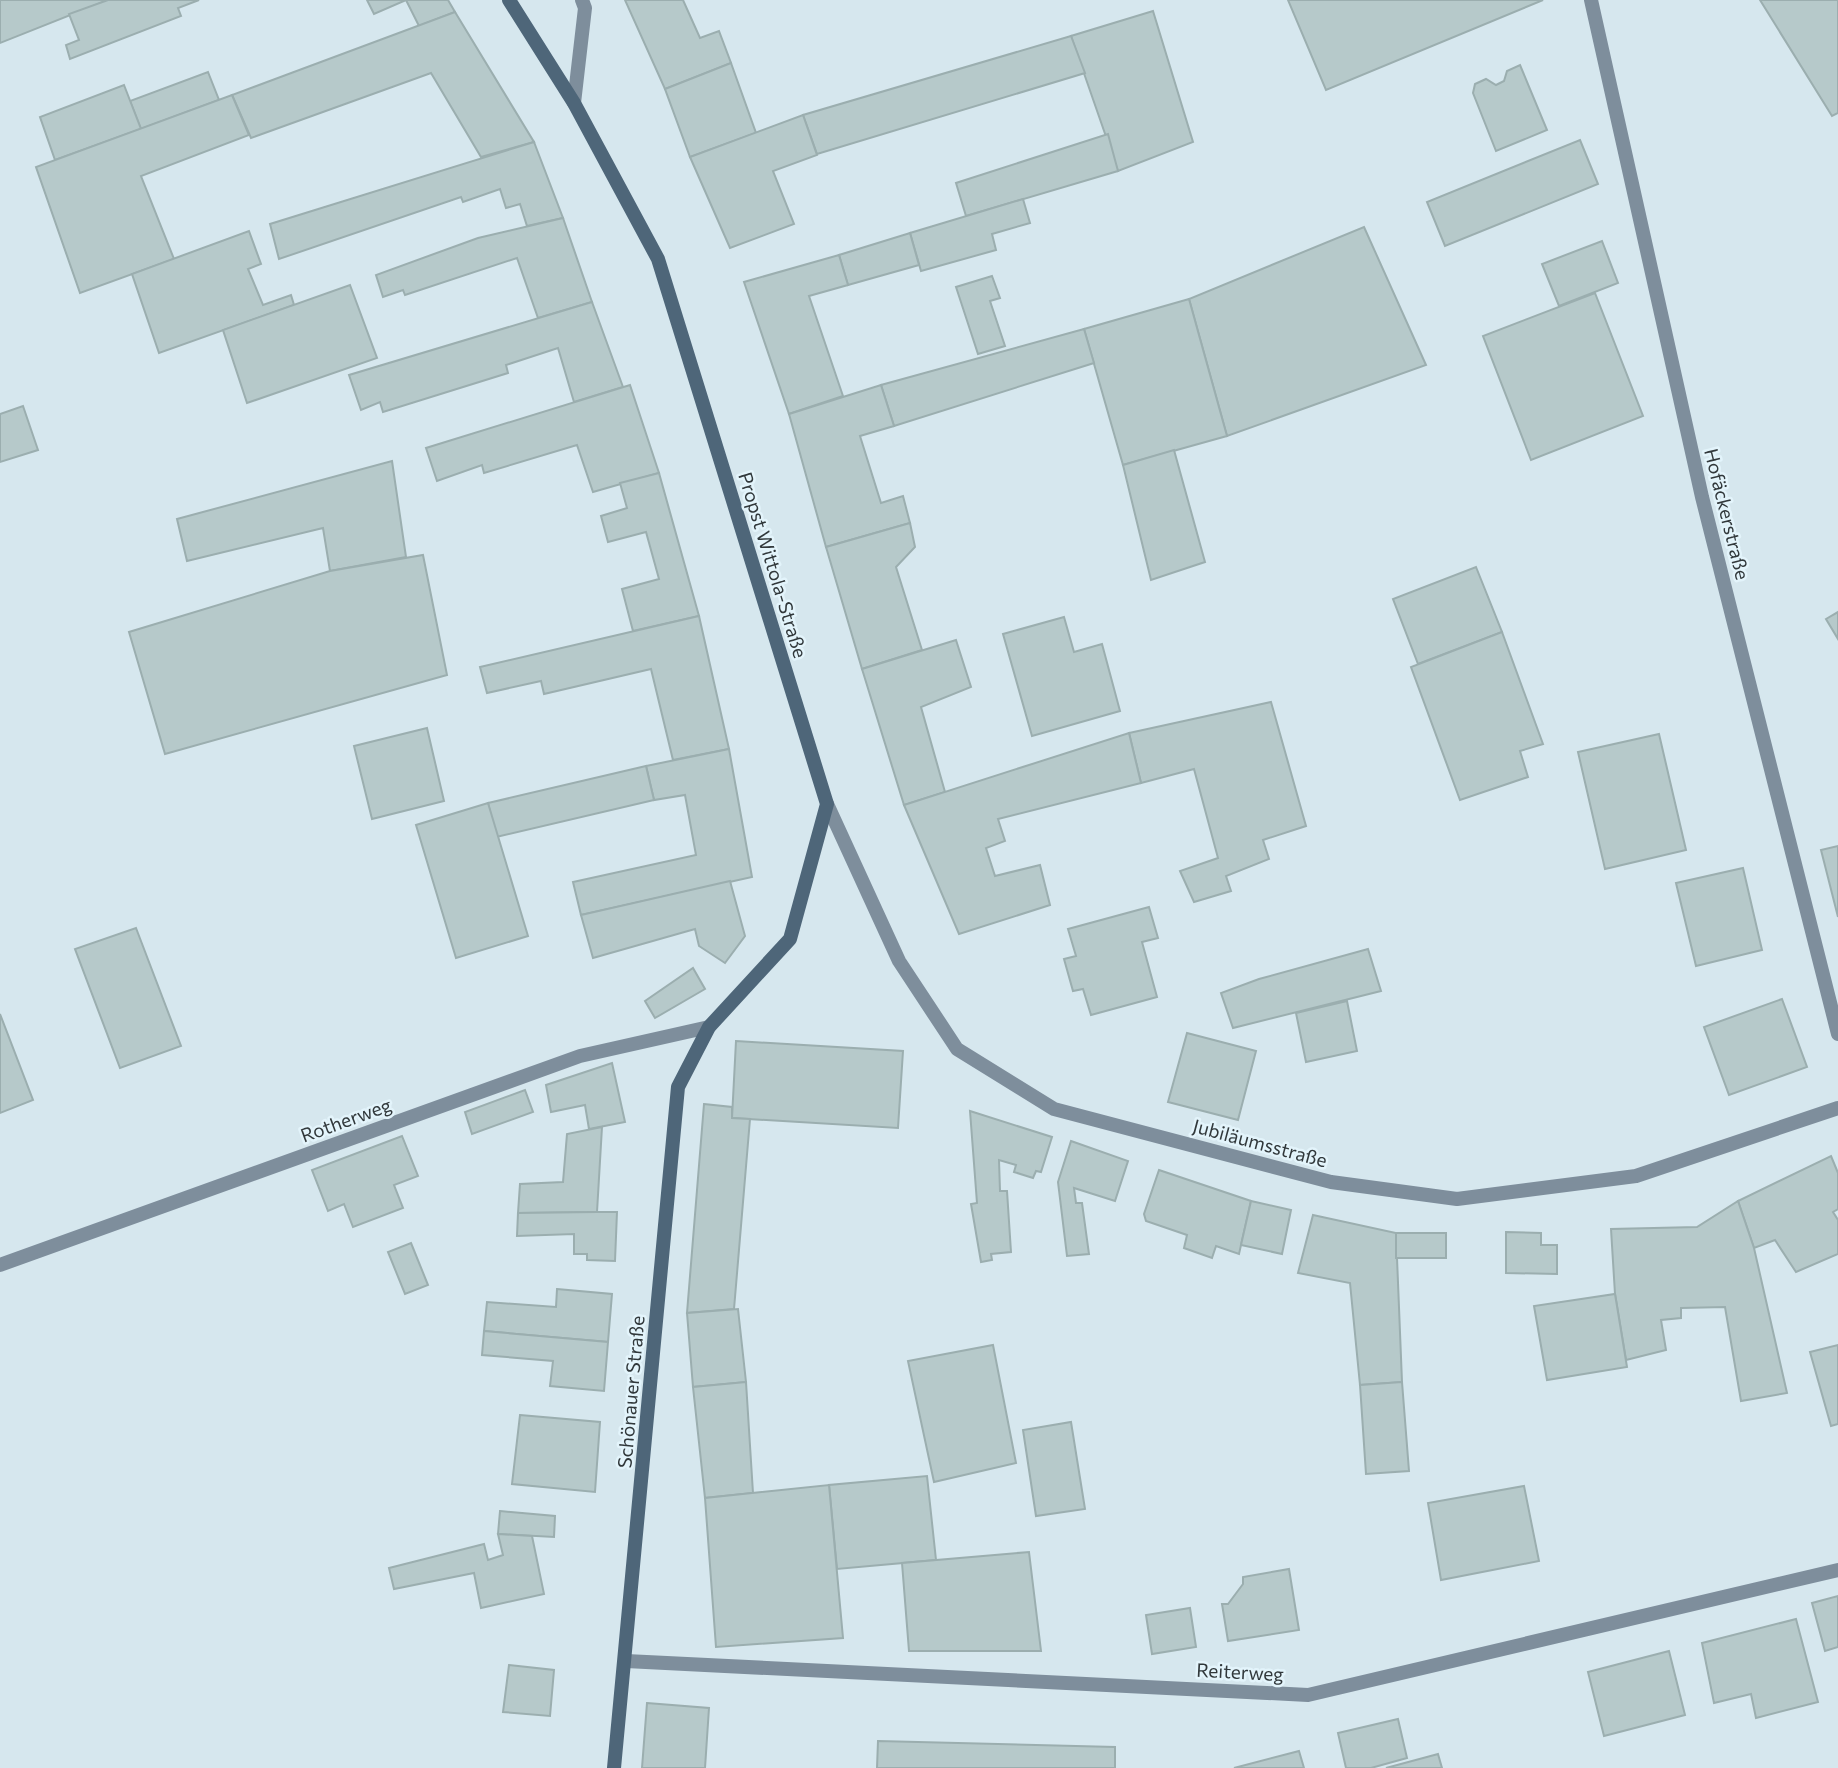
<svg xmlns="http://www.w3.org/2000/svg" width="1838" height="1768" font-family="Commissioner,sans-serif">
<style>
.building{fill:#b6c9ca;stroke:#9baeaf;stroke-width:2}
.lines{fill:none;stroke-linecap:round;stroke-linejoin:round}
.street{stroke:#7e8e9c;stroke-width:14}
.secondary{stroke:#4e6679;stroke-width:14}
.labels{text-anchor:middle;stroke-width:5;stroke-linejoin:round;paint-order:stroke}
.street-label{font-size:19px;fill:#31383b;stroke:#e3f4fb}
</style>
<rect width="100%" height="100%" fill="#d6e7ee"/>
<g class="building">
<path d="M0,0H108L0,43Z"/>
<path d="M108,0H199L178,8L181,16L70,59L66,45L79,40L69,14Z"/>
<path d="M367,0H448L455,12L419,26L406,0L374,14Z"/>
<path d="M625,0H683L700,38L719,31L731,63L665,89Z"/>
<path d="M1288,0H1543L1326,90Z"/>
<path d="M1760,0H1838V113L1832,116Z"/>
<path d="M1153,11L1193,142L1118,171L1071,36Z"/>
<path d="M455,12L534,142L481,157L431,73L251,138L232,95Z"/>
<path d="M1071,36L1085,73L817,154L803,115Z"/>
<path d="M731,63L756,133L690,157L665,89Z"/>
<path d="M1520,65L1547,130L1496,151L1473,93L1475,84L1486,79L1496,85L1504,81L1507,71Z"/>
<path d="M208,72L219,100L141,129L130,101Z"/>
<path d="M124,85L141,129L55,160L40,117Z"/>
<path d="M232,95L249,135L141,176L174,259L80,293L36,167Z"/>
<path d="M803,115L817,155L773,171L794,224L730,248L690,157Z"/>
<path d="M1108,134L1118,171L966,216L956,183Z"/>
<path d="M1580,140L1598,184L1445,246L1427,202Z"/>
<path d="M534,142L563,218L527,226L520,204L506,208L500,189L463,202L461,197L279,259L270,224Z"/>
<path d="M1023,199L1030,223L992,234L996,250L921,271L910,233Z"/>
<path d="M563,218L592,302L538,318L517,258L405,295L403,290L383,297L376,275L478,238Z"/>
<path d="M1364,227L1426,365L1227,436L1189,299Z"/>
<path d="M249,231L261,264L248,269L263,305L291,295L294,305L159,353L132,274Z"/>
<path d="M910,233L919,265L848,285L839,255Z"/>
<path d="M1602,241L1618,283L1559,306L1542,264Z"/>
<path d="M839,255L848,285L809,296L843,396L789,414L744,282Z"/>
<path d="M992,276L1000,298L990,301L1005,346L978,354L956,287Z"/>
<path d="M350,285L377,358L247,403L223,330Z"/>
<path d="M1595,293L1643,416L1531,460L1483,336Z"/>
<path d="M1189,299L1227,436L1123,465L1084,329Z"/>
<path d="M592,302L623,387L574,402L558,348L506,365L508,373L383,412L380,402L361,410L349,375Z"/>
<path d="M1084,329L1094,363L894,426L881,385Z"/>
<path d="M630,385L659,473L593,492L577,445L484,473L482,465L437,481L426,448Z"/>
<path d="M881,385L894,426L860,436L881,503L903,496L910,523L826,547L789,414Z"/>
<path d="M23,406L38,450L0,462V414Z"/>
<path d="M1174,450L1205,562L1151,580L1123,465Z"/>
<path d="M392,461L406,557L330,571L323,528L187,561L177,519Z"/>
<path d="M659,473L699,616L633,631L622,589L659,579L646,532L608,542L601,516L627,508L620,483Z"/>
<path d="M910,523L915,547L896,567L922,650L862,669L826,547Z"/>
<path d="M423,555L447,675L165,754L129,632L330,571Z"/>
<path d="M1476,567L1502,632L1418,664L1393,599Z"/>
<path d="M1838,612V639L1826,619Z"/>
<path d="M699,616L729,749L673,760L651,669L544,694L541,681L487,693L480,667Z"/>
<path d="M1064,617L1074,652L1102,644L1120,711L1032,736L1003,634Z"/>
<path d="M1502,632L1543,744L1520,751L1528,777L1460,800L1411,667Z"/>
<path d="M956,640L971,687L921,707L945,792L904,805L862,669Z"/>
<path d="M1271,702L1306,826L1263,840L1269,859L1226,876L1231,891L1194,902L1180,871L1218,858L1194,769L1141,783L1129,733Z"/>
<path d="M427,728L444,801L372,819L354,746Z"/>
<path d="M1129,733L1141,783L998,819L1005,841L986,848L995,876L1040,865L1050,905L959,934L904,805Z"/>
<path d="M1659,734L1686,850L1605,869L1578,752Z"/>
<path d="M729,749L752,877L581,915L573,882L696,855L685,795L654,800L646,766Z"/>
<path d="M646,766L654,800L496,837L488,803Z"/>
<path d="M488,803L528,936L456,958L416,825Z"/>
<path d="M1838,846V917L1821,850Z"/>
<path d="M1743,868L1762,950L1696,966L1676,883Z"/>
<path d="M730,881L745,936L725,963L699,946L695,929L593,958L581,915Z"/>
<path d="M1149,907L1158,938L1142,942L1157,997L1091,1015L1083,989L1073,991L1064,959L1076,956L1068,929Z"/>
<path d="M136,928L181,1046L120,1068L75,949Z"/>
<path d="M1368,949L1381,991L1233,1028L1221,993L1259,979Z"/>
<path d="M693,968L705,989L655,1018L645,1001Z"/>
<path d="M1782,999L1807,1067L1729,1095L1704,1027Z"/>
<path d="M1347,1001L1357,1051L1306,1062L1296,1013Z"/>
<path d="M0,1014L33,1100L0,1113Z"/>
<path d="M1187,1033L1256,1051L1238,1120L1168,1102Z"/>
<path d="M736,1041L903,1051L898,1128L732,1118Z"/>
<path d="M612,1063L625,1122L589,1129L585,1105L551,1112L546,1085Z"/>
<path d="M525,1090L533,1112L472,1134L465,1112Z"/>
<path d="M704,1104L732,1107V1118L750,1119L734,1309L687,1313Z"/>
<path d="M970,1111L1052,1137L1041,1172L1036,1171L1033,1178L1014,1172L1016,1165L999,1160L1000,1191H1007L1011,1252L991,1254L992,1260L981,1262L971,1204L977,1203Z"/>
<path d="M602,1127L597,1212L518,1213L520,1184L563,1182L567,1134Z"/>
<path d="M402,1136L418,1176L394,1185L403,1208L353,1227L344,1204L328,1211L312,1170Z"/>
<path d="M1071,1141L1128,1161L1115,1201L1074,1188L1076,1203H1082L1089,1254L1067,1256L1058,1182Z"/>
<path d="M1831,1156L1838,1173V1209L1833,1212L1838,1220V1254L1796,1272L1775,1240L1754,1248L1738,1201Z"/>
<path d="M1159,1170L1251,1201L1239,1254L1216,1246L1212,1258L1184,1248L1187,1235L1146,1221L1144,1214Z"/>
<path d="M1251,1201L1291,1210L1282,1254L1241,1245Z"/>
<path d="M1738,1201L1754,1248L1787,1393L1741,1401L1725,1307L1681,1308V1318L1661,1320L1666,1350L1626,1360L1615,1294L1611,1229L1697,1227Z"/>
<path d="M597,1212H617L615,1261L587,1260V1254H574V1234L517,1236L518,1213Z"/>
<path d="M1313,1215L1396,1233L1402,1382L1360,1385L1350,1283L1298,1273Z"/>
<path d="M1506,1232L1541,1233V1245H1557V1274L1506,1273Z"/>
<rect x="1396" y="1233" width="50" height="25"/>
<path d="M411,1243L428,1285L405,1294L388,1252Z"/>
<path d="M557,1289L612,1294L608,1342L484,1331L487,1302L556,1307Z"/>
<path d="M1615,1294L1627,1367L1547,1380L1534,1306Z"/>
<path d="M738,1309L746,1382L693,1387L687,1313Z"/>
<path d="M484,1331L608,1342L604,1391L550,1386L553,1361L482,1355Z"/>
<path d="M993,1345L1016,1463L934,1482L908,1361Z"/>
<path d="M1838,1345V1424L1831,1426L1810,1352Z"/>
<path d="M746,1382L753,1493L705,1498L693,1387Z"/>
<path d="M1402,1382L1409,1471L1366,1474L1360,1385Z"/>
<path d="M520,1415L600,1422L595,1492L512,1484Z"/>
<path d="M1071,1422L1085,1509L1036,1516L1023,1430Z"/>
<path d="M927,1476L936,1560L837,1569L829,1485Z"/>
<path d="M829,1485L843,1638L716,1647L705,1498Z"/>
<path d="M1524,1486L1539,1561L1441,1580L1428,1503Z"/>
<path d="M500,1511L555,1516L554,1537L498,1534Z"/>
<path d="M498,1534L532,1536L544,1594L481,1608L474,1573L394,1589L389,1568L484,1544L488,1560L503,1555Z"/>
<path d="M1029,1552L1041,1651H909L902,1563Z"/>
<path d="M1289,1569L1299,1630L1228,1641L1222,1604H1228L1243,1584V1577Z"/>
<path d="M1838,1596V1647L1825,1651L1812,1603Z"/>
<path d="M1190,1608L1196,1647L1152,1654L1146,1615Z"/>
<path d="M1796,1619L1818,1702L1756,1718L1751,1694L1714,1703L1702,1643Z"/>
<path d="M1669,1651L1685,1715L1604,1736L1588,1672Z"/>
<path d="M509,1665L554,1670L550,1716L503,1712Z"/>
<path d="M647,1703L709,1708L705,1768H642Z"/>
<path d="M1398,1719L1407,1758L1371,1768H1346L1338,1733Z"/>
<path d="M878,1741L1115,1747V1768H877Z"/>
<path d="M1299,1751L1304,1768H1234Z"/>
<path d="M1438,1754L1442,1768H1386Z"/>
</g>
<g class="lines">
<g class="street">
<path d="M1591,0L1702,497L1838,1034"/>
<path d="M574,103L585,8L582,0"/>
<path d="M827,804L899,961L957,1049L1054,1109L1331,1182L1457,1199L1636,1176L1838,1108"/>
<path d="M0,1265L580,1056L709,1027"/>
<path d="M626,1661L1308,1695L1838,1570"/>
</g>
<path class="secondary" d="M509,0L574,103L658,259L827,804L790,939L709,1027L678,1087L614,1768"/>
</g>
<g class="labels">
<g class="street-label">
<text transform="translate(1727 514) rotate(76)" y="7">Hofäckerstraße</text>
<text transform="translate(773 565) rotate(73)" y="7">Propst Wittola-Straße</text>
<text transform="translate(346 1120) rotate(-20)" y="7">Rotherweg</text>
<text transform="translate(1260 1143) rotate(15)" y="7">Jubiläumsstraße</text>
<text transform="translate(631 1392) rotate(-85)" y="7">Schönauer Straße</text>
<text transform="translate(1240 1672) rotate(3)" y="7">Reiterweg</text>
</g>
</g>
</svg>
